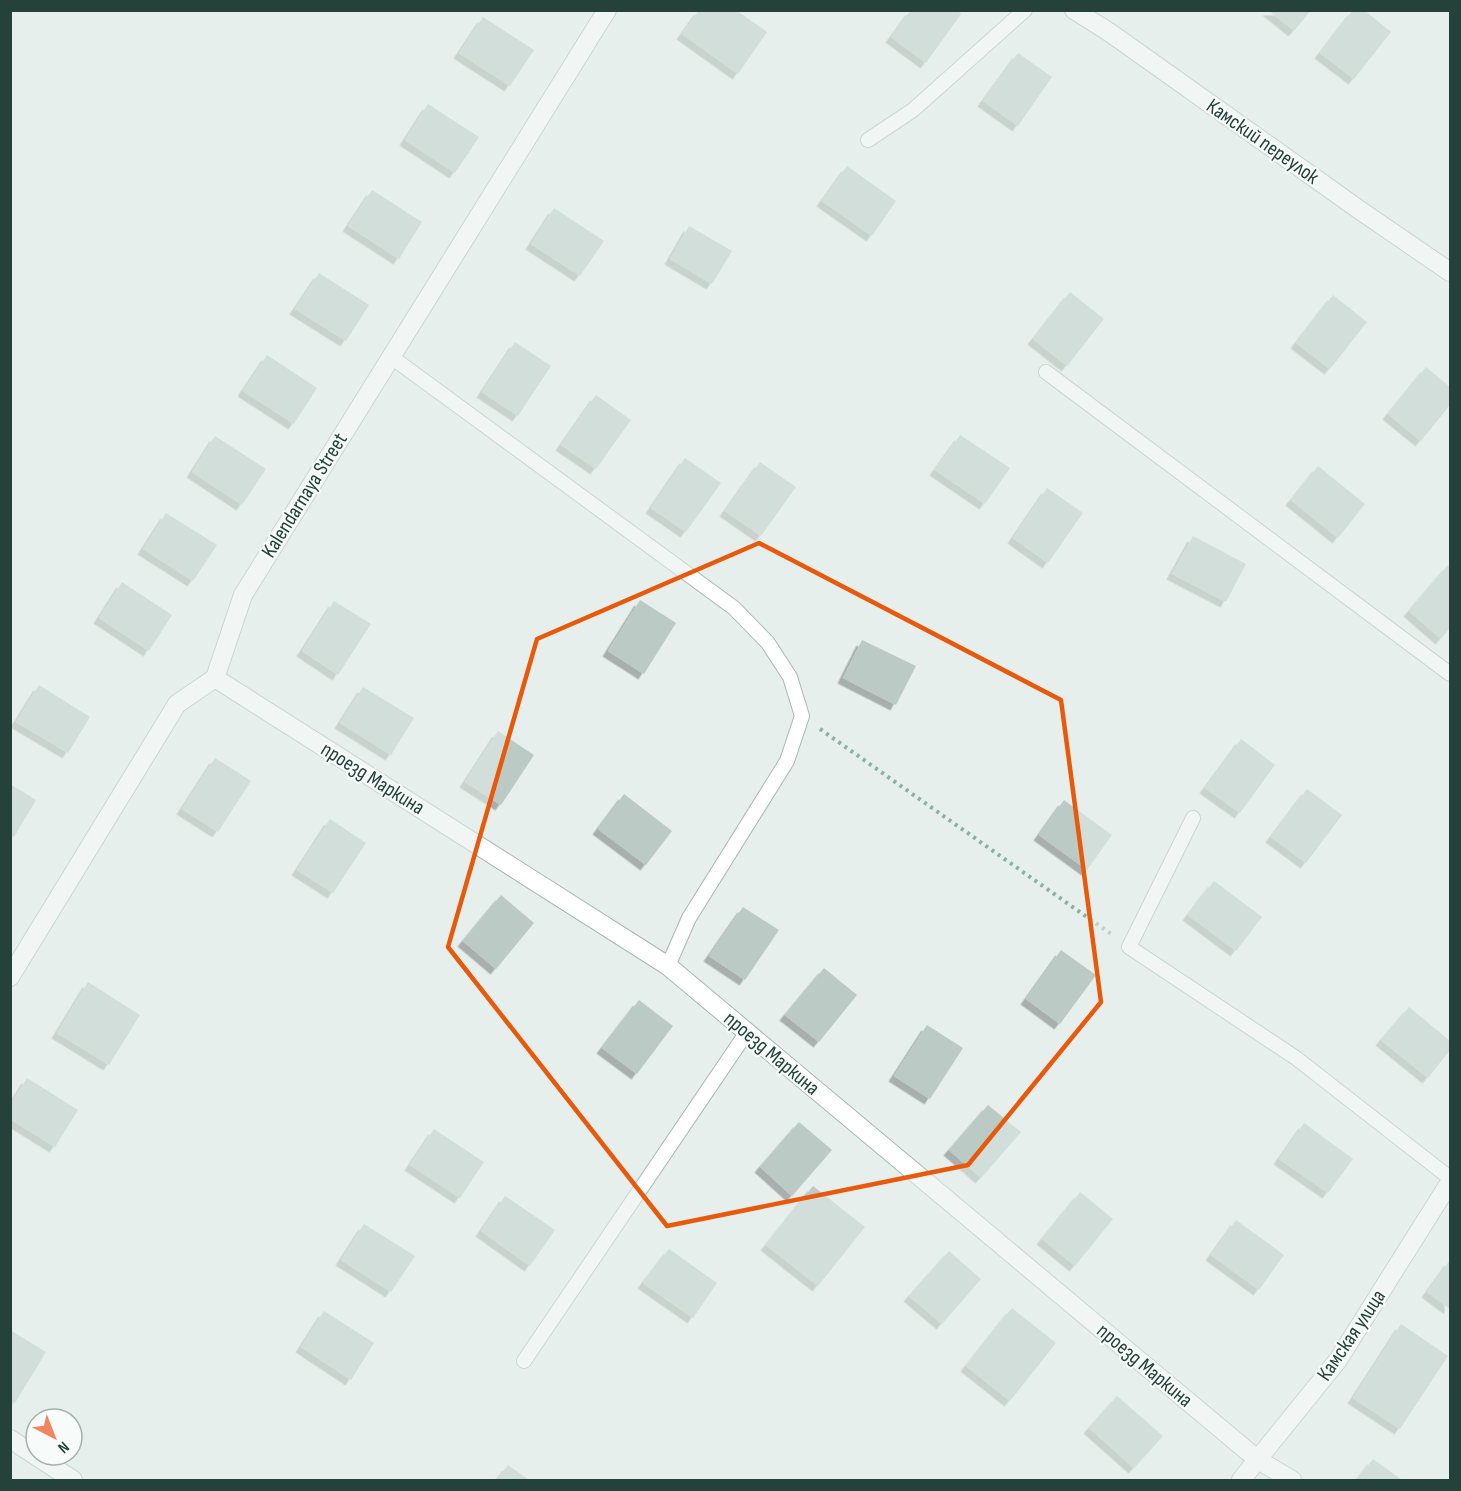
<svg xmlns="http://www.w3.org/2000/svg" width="1461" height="1491" font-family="'Sofia Sans Condensed',sans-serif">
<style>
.building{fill:#bbcac4;filter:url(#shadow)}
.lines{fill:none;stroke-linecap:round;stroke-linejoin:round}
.service-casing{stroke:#a8b8b2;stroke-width:16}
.minor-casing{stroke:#a8b8b2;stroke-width:20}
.path{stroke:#86b3a5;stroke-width:4;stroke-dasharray:3 4.5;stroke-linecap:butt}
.service{stroke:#fff;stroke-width:14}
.minor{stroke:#fff;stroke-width:18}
.marked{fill:none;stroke:#e8590c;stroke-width:4.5;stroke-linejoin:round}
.labels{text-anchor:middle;stroke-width:4.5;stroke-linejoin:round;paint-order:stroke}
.street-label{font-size:21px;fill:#24423a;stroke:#f7fbf9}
</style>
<defs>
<filter id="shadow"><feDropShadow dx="-5.5" dy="5.5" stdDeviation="0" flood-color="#0004"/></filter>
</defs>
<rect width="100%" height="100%" fill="#e6efeb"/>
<g class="building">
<path d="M699,10H736L767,32L738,74L682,34Z"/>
<path d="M911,10H957L961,14L926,63L891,37Z"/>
<path d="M1268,10H1311L1294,31Z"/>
<path d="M1353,10H1364L1391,32L1354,79L1320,53Z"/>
<path d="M483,17L534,50L510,86L459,53Z"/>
<path d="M1018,53L1052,77L1018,126L983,101Z"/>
<path d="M428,104L479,137L455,173L405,140Z"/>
<path d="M847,166L896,201L872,236L822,201Z"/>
<path d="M372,190L422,222L399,259L348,226Z"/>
<path d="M554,208L604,241L580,276L531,244Z"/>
<path d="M689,226L732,251L712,284L670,259Z"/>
<path d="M319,273L369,305L346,341L295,309Z"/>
<path d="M1070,292L1104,319L1067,366L1033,339Z"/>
<path d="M1333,295L1367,322L1330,369L1296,343Z"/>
<path d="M515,342L551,366L518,416L482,392Z"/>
<path d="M267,355L317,388L294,424L243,391Z"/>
<path d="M1426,367L1450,387V405L1421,441L1388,414Z"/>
<path d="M596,395L631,420L596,469L561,445Z"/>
<path d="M960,435L1010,468L985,504L935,470Z"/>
<path d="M215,436L266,469L242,505L192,472Z"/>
<path d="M685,458L721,483L686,532L651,508Z"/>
<path d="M760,462L796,487L761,536L725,511Z"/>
<path d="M1318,466L1365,504L1338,538L1291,500Z"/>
<path d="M1047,488L1083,513L1048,563L1013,538Z"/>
<path d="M166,513L217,545L193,581L143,549Z"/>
<path d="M1193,536L1246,564L1226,602L1172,574Z"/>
<path d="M1448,565L1450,568V628L1441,639L1409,611Z"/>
<path d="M122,582L172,615L149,651L99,618Z"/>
<path d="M640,600L676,623L644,674L608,651Z"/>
<path d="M334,601L371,624L338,675L302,651Z"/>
<path d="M862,640L916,666L896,705L843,678Z"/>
<path d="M39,685L90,717L68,753L16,722Z"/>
<path d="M363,687L414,718L391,755L340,723Z"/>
<path d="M498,731L534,755L501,805L465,782Z"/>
<path d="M1241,739L1275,765L1240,813L1205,788Z"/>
<path d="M215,758L251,781L218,832L182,809Z"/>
<path d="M10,784L36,800L14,837L10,835Z"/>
<path d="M1307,789L1342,815L1306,863L1271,837Z"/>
<path d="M624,794L672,831L646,865L598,829Z"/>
<path d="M1064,800L1112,835L1087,870L1039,835Z"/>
<path d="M330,819L366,843L333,893L297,870Z"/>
<path d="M1214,881L1262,917L1236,951L1188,915Z"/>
<path d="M501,895L534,923L496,969L463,941Z"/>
<path d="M743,907L779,930L745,980L709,956Z"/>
<path d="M1061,950L1096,975L1060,1024L1026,999Z"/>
<path d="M824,968L857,995L819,1042L785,1015Z"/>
<path d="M88,982L140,1015L109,1065L57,1033Z"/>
<path d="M639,1000L673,1026L637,1074L602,1048Z"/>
<path d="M1409,1007L1450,1041V1050L1428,1078L1381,1040Z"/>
<path d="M927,1025L963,1048L930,1099L894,1076Z"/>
<path d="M27,1078L78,1110L55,1147L10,1119V1105Z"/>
<path d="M988,1105L1021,1132L981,1178L949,1150Z"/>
<path d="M799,1122L832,1150L792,1196L760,1167Z"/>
<path d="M1304,1123L1353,1159L1328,1193L1279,1159Z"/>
<path d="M434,1129L484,1162L460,1198L410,1165Z"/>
<path d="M813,1186L865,1227L818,1286L766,1245Z"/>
<path d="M1080,1192L1113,1219L1075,1266L1042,1239Z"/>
<path d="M505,1196L555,1230L530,1266L481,1231Z"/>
<path d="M1236,1220L1284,1255L1259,1290L1211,1255Z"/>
<path d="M364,1224L415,1256L391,1292L341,1260Z"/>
<path d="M669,1249L717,1283L693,1318L643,1283Z"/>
<path d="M949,1251L981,1279L942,1324L909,1296Z"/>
<path d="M1450,1260V1309L1427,1292Z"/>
<path d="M1012,1308L1056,1343L1010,1401L966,1366Z"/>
<path d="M324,1311L374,1343L351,1380L301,1347Z"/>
<path d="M1401,1324L1448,1356L1400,1429L1353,1398Z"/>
<path d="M10,1330L46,1352L15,1403L10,1401Z"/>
<path d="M1117,1396L1163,1436L1134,1468L1089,1428Z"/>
<path d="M1373,1459L1402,1480H1357Z"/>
<path d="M508,1465L529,1480H497Z"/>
</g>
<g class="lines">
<g class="service-casing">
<g id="service">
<path d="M868,140L913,110L1025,10"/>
<path d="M390,356L734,608L768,643L790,677L802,716L787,761L689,918L668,966"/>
<path d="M1046,372L1450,674"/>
<path d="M1193,818L1129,947L1296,1058L1450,1178"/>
<path d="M524,1361L747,1032"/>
</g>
</g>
<g class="minor-casing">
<g id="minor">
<path d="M1074,10L1109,32L1361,211L1450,272"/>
<path d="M215,678L668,966L1258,1460L1292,1480"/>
<path d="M10,977L177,704L215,678L243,595L607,10"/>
<path d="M10,1439L73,1480"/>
<path d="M1241,1480L1338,1360L1450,1182"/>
</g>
</g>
<path class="path" d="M820,729L1111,934"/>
<use href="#service" class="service"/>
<use href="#minor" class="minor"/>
</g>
<path d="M0 0H1461V1491H0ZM759,543L1061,700L1101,1002L968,1165L667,1226L448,947L537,639Z" fill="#e6efeb" fill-opacity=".55" fill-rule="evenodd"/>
<path class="marked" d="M759,543L1061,700L1101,1002L968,1165L667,1226L448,947L537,639Z"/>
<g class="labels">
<g class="street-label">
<text transform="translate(1263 141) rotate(35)" y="7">Камский переулок</text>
<text transform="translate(304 495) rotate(-58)" y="7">Kalendarnaya Street</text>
<text transform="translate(373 778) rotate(32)" y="7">проезд Маркина</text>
<text transform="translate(772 1053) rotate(40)" y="7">проезд Маркина</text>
<text transform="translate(1351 1335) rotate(-56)" y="7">Камская улица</text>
<text transform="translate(1145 1365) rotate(40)" y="7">проезд Маркина</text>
</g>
</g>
<rect width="1461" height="1491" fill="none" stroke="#24423a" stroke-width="24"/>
<g transform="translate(54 1437) rotate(138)"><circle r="28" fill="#f7fbf9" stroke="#a3b1ad" stroke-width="1.5"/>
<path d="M0-4.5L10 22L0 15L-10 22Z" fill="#f4845f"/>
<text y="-9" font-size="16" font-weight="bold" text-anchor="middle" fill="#24423a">N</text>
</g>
</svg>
